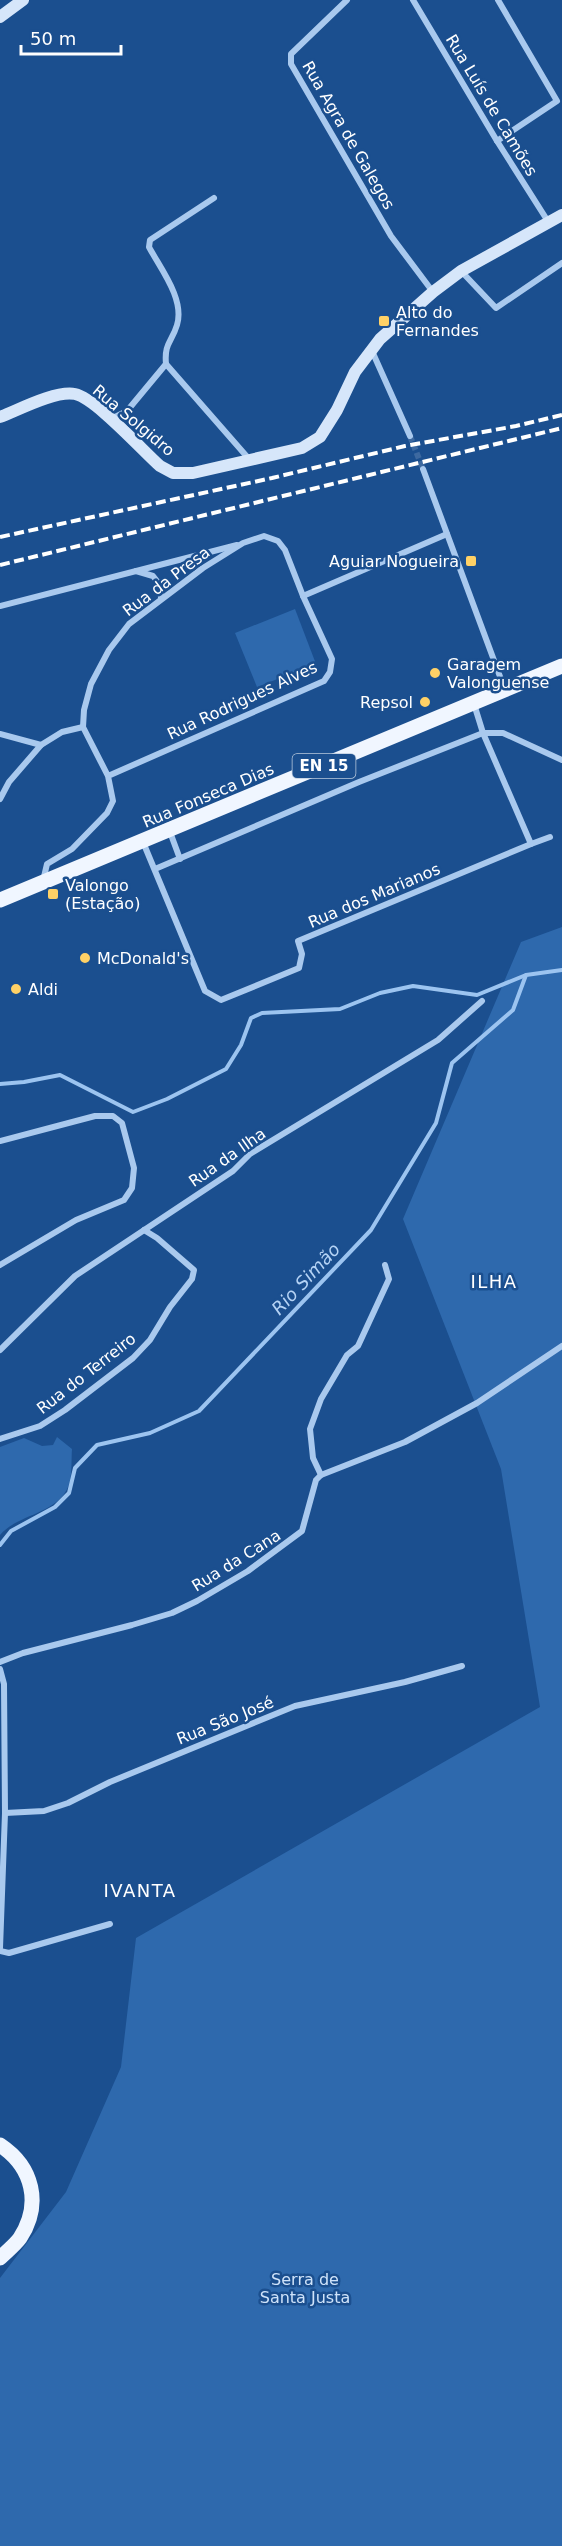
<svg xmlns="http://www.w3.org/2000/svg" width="562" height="2546" font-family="'DejaVu Sans',sans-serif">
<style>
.green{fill:#2e69ad}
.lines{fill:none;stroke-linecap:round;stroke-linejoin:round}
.stream{stroke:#9cc4f0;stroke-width:4}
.street-tunnel{stroke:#3d69a0;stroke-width:6;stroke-dasharray:6 3;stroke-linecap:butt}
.street{stroke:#a9c9ee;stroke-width:6}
.secondary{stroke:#d6e6fa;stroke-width:12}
.primary{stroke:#f0f6ff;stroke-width:15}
.rail{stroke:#fff;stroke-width:4;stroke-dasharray:10 4.5;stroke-linecap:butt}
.poi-dot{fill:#ffd166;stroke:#1b4f8f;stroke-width:2}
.labels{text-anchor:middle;stroke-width:5;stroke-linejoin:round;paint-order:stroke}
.shield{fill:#1b4f8f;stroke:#bbcadd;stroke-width:1.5}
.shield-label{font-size:15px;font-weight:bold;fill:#fff}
.street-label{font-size:16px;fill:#fff;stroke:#1b4f8f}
.poi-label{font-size:16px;fill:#fff;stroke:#1b4f8f;text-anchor:start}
.park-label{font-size:16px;fill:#cfe3fa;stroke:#1b4f8f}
.water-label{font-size:18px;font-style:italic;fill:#b5d3f5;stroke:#1b4f8f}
.neighbourhood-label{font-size:18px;letter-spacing:1.5px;fill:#fff;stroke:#1b4f8f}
</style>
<rect width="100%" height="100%" fill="#1b4f8f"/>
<g class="green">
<path d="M295,609L316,664L257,687L235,633Z"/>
<path d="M562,927V2546H0V2278L66,2192L121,2067L136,1938L540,1707L501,1469L403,1219L521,942Z"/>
<path d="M57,1437L72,1449C71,1461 73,1481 66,1491C53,1514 17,1515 0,1535V1447L24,1438L42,1446L53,1445Z"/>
</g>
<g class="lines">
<g class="stream">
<path d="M0,1084L24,1082L60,1075L133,1112L167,1099L226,1069L241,1045L251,1018L262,1013L340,1009L380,993L413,986L477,995L526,975"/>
<path d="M0,1545L11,1531L55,1507L69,1493L75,1468L97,1445L150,1433L199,1411L371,1230L436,1123L452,1063L513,1010L526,975L562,970"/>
</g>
<path class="street-tunnel" d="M410,436L423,469"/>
<g class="street">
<path d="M347,0L291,54V64L391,236L433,292"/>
<path d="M413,0L497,141L549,223"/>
<path d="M497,141L557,101L498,0"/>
<path d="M461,271L496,308L562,263"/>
<path d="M372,351L410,436"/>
<path d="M166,364L249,459"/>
<path d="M111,419L127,411L166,364C164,343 172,342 177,325C185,299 160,268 149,247L150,240L214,198"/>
<path d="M423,469L505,690"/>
<path d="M136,571L153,576L160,585L161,598"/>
<path d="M303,596L447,534"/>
<path d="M0,606L237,545"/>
<path d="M0,734L41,745L62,732L83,727"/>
<path d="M0,799L9,782L41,745"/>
<path d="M170,832L180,859"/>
<path d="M143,842L205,991L221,1000L299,968L302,954L298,941L531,844L483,733L474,704"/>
<path d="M531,844L550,837"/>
<path d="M155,869L359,782L483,733H503L562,760"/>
<path d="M43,881L47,864L72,849L107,813L113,801L108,776L83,727L84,710L91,684L109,650L129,624L203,568L243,543L264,536L278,541L285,550L303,596L332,659L330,672L324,681L108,776"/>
<path d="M0,1141L95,1116H113L122,1123L134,1168L132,1188L124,1200L76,1220L0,1265"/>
<path d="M0,1350L75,1276L233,1171L250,1154L438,1040L482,1001"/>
<path d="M0,1439L40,1426L65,1410L133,1358L150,1340L170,1307L192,1279L194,1270L157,1238L144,1230"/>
<path d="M321,1475L313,1458L310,1429L321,1399L347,1355L358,1346L389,1279L385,1265"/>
<path d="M0,1662L23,1653L132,1625L172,1613L197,1601L248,1571L302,1531L316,1480L321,1475L405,1442L477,1403L562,1346"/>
<path d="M0,1669L4,1684L5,1813L0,1948"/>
<path d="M5,1813L44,1811L68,1803L110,1782L295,1706L405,1682L462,1666"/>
<path d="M0,1951L9,1953L110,1924"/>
</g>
<g class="secondary">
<path d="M0,17L23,0"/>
<path d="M0,417C18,410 56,390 75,394C95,398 142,450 160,466L173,473H193L302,448L320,437L337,410L355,372L380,339L433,292L461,271L562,215"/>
</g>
<g class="primary">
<path d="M0,900L562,666"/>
<path d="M0,2145C33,2167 42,2204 20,2238C15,2245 6,2252 0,2258"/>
</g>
<g class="rail">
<path d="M0,537L272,478L405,446L516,426L562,415"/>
<path d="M0,565L562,428"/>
</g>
</g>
<g class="poi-dot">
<rect x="378" y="315" width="12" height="12" rx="3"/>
<rect x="465" y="555" width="12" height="12" rx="3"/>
<circle cx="435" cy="673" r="6"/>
<circle cx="425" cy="702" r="6"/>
<rect x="47" y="888" width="12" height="12" rx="3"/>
<circle cx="85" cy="958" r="6"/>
<circle cx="16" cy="989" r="6"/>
</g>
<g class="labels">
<rect class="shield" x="292.5" y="754" width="63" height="24" rx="4.5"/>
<g class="shield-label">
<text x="324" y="771">EN 15</text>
</g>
<g class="street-label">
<text transform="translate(492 105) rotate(59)" y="6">Rua Luís de Camões</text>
<text transform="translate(349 135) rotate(60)" y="6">Rua Agra de Galegos</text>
<text transform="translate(134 420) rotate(40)" y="6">Rua Solgidro</text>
<text transform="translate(166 581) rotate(-37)" y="6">Rua da Presa</text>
<text transform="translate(242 700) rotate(-25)" y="6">Rua Rodrigues Alves</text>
<text transform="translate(208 795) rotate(-23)" y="6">Rua Fonseca Dias</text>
<text transform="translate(374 895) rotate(-23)" y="6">Rua dos Marianos</text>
<text transform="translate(227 1157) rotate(-35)" y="6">Rua da Ilha</text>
<text transform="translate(86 1373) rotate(-38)" y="6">Rua do Terreiro</text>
<text transform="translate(236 1560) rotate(-32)" y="6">Rua da Cana</text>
<text transform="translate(225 1720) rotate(-22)" y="6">Rua São José</text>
</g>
<g class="poi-label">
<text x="396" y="318">Alto do<tspan x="396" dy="18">Fernandes</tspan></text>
<text x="459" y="567" text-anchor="end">Aguiar Nogueira</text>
<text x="447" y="670">Garagem<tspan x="447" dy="18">Valonguense</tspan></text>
<text x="413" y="708" text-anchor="end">Repsol</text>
<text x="65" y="891">Valongo<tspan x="65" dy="18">(Estação)</tspan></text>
<text x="97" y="964">McDonald's</text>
<text x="28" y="995">Aldi</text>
</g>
<g class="park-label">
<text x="305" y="2285">Serra de<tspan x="305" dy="18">Santa Justa</tspan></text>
</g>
<g class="water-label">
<text transform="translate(306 1279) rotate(-47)" y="6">Rio Simão</text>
</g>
<g class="neighbourhood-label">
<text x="494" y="1288">ILHA</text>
<text x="140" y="1897">IVANTA</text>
</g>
</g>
<path d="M21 45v9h100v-9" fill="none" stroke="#ffffff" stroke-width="3"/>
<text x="30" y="45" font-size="18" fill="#ffffff" stroke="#1b4f8f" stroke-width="4.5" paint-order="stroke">50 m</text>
</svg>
